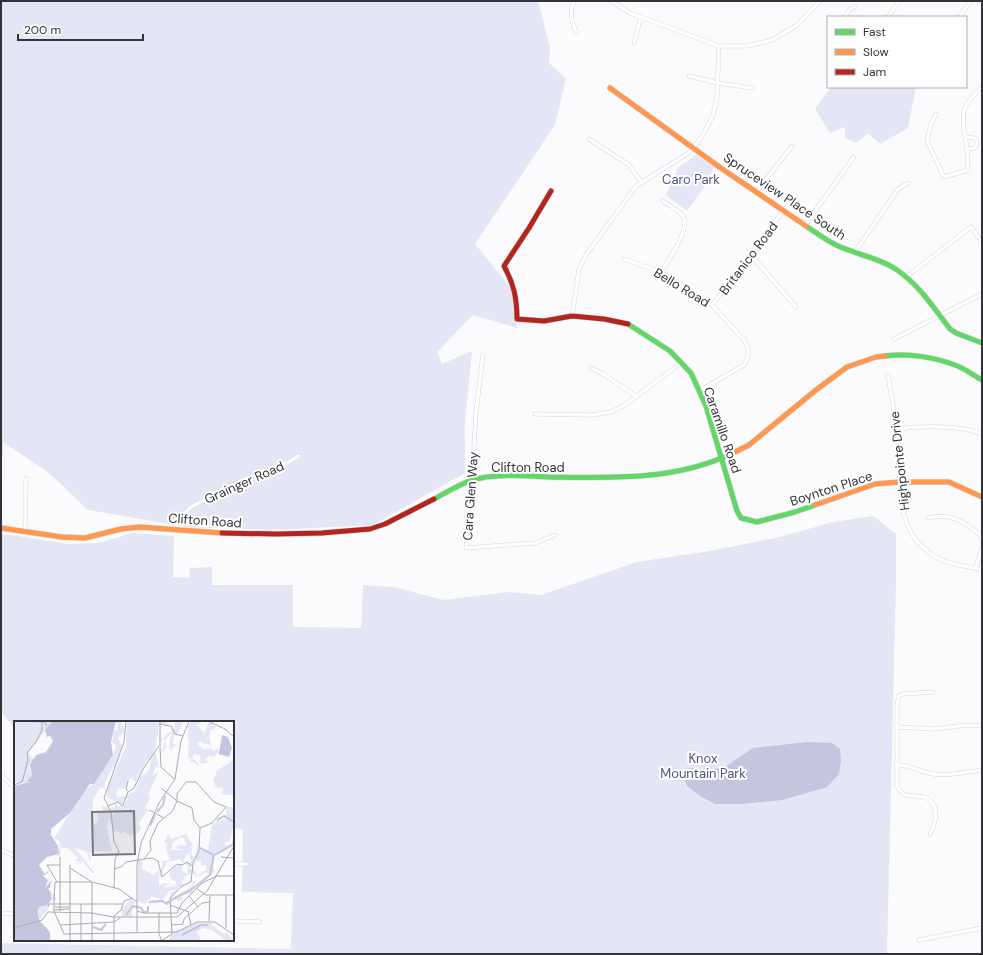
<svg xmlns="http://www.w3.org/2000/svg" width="983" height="955" font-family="'DM Sans',sans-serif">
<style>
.green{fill:#e4e5f5}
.water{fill:#c4c6df}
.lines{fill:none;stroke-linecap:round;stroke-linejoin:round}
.street-casing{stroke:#d6d6db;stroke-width:4.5}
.fast-casing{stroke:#d6d6db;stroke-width:6}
.slow-casing{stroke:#d6d6db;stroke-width:6}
.jam-casing{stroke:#d6d6db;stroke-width:6}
.street{stroke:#fefeff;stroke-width:3.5}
.fast{stroke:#63d668;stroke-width:5}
.slow{stroke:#ff974d;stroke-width:5}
.jam{stroke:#b3261e;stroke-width:5}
.labels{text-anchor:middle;stroke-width:4;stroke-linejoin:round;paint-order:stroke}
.park-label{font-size:13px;fill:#515082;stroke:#fff}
.street-label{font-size:13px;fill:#323239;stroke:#fff}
.inset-river{fill:none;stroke:#c4c6df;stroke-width:2}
.inset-road{fill:none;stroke:#ababaf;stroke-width:1}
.view{fill:#78787e;fill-opacity:0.15;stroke:#78787e;stroke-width:2}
.inset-edge{fill:none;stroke:#323239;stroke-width:2}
</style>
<rect width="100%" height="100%" fill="#fbfbfd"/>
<g class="green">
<path d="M1,1H537L539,4L550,48L549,63L566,78L555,125L475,244L512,289L517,328L473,315L437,352L442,364L472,351L465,421V473L373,525L274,530L187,527L88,510L49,473L3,442L1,522Z"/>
<path d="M831,87H916L908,128L880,144L868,133L856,143L845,138V127L830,133L815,109Z"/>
<path d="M696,155L714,167L705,186L687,211L666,195L678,168Z"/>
<path d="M873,516L896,534V581L887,954H1V943L291,949L293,893L242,892L243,829L233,828V722H15V730L1,711V535H11L69,544L99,543L132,533L174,536L173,577L189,578L190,568L212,567V585H293V627L361,628L363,585L394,587L443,600L510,592L541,595L637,562L710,551L780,537L833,522Z"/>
</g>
<path class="water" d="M807,742L832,743L840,749L841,762L839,774L827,787L783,800L742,804H715L700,796L687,786L684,778V769L693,768L702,771L725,767L753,748Z"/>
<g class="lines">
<g class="street-casing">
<g id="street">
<path d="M574,1C569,14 571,19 576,32"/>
<path d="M611,1L630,13L719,46H747L772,40L796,26L820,1"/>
<path d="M845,17L850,9L855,7"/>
<path d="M888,17L899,1"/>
<path d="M959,17L971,1"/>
<path d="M634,43L641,17"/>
<path d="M689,76L718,83L752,88"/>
<path d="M936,114L931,124L927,141L944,177L968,170L967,149"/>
<path d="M966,137L974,138L977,141V145L975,148L967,149C966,137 961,122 964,110C967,101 976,93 982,87"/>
<path d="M589,139L629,165L642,183"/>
<path d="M756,192L792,146"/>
<path d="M805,225L854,157"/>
<path d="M855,252L898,189L908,183"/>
<path d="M751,255L796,307"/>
<path d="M624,259L661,272L712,305L744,340L748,348V357L744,365L699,391"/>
<path d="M661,272C668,261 692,227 683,216C679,210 669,206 663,201"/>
<path d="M906,277L971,227L982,242"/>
<path d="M712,305L783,211"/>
<path d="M572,316L579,269L586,255L636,186L690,152L703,135L713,115L717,97L719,46"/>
<path d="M894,339L982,294"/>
<path d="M483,354L476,412L471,500L466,517L467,539L466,548L535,543L555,535"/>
<path d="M591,368L603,374L636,396"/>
<path d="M888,376C892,398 896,420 898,443C902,482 893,527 930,553C938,559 948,563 958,565C966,567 974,567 982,570"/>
<path d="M535,414L592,415L611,412L625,405L681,363"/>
<path d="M897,429C919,426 962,425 982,434"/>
<path d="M928,518C950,512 964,521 981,536L982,541"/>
<path d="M181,530L185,513L191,507L236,483L287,463L299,456"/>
<path d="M25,531L26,478"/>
<path d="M976,567L982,548"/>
<path d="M897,727L935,729L958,726L982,725"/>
<path d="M896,765C912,765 914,770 929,773C944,777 967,772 982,770"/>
<path d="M1,775L15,788"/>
<path d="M930,834C936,822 941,803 924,797C912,794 905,800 897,786V705L899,696L903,694L933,692"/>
<path d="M1,850L15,856"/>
<path d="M233,864H247"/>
<path d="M1,913L15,914"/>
<path d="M233,921L260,922"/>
<path d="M919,940L982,928"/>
</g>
</g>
<g class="fast-casing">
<g id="fast">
<path d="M806,226C818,234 829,243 843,248C860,255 878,258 894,268C918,283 933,307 950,329L956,333L982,343"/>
<path d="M628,324L670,351L691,373L706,406L737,511L741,518L757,522L795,512L815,505"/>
<path d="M885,356C907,353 934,357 955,365C964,368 973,375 982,380"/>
<path d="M434,499C449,491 464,481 481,478C503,474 526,476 548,477C611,478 675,481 733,453"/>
</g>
</g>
<g class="slow-casing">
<g id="slow">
<path d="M610,88L718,166L806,226"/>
<path d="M733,453L749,445L816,390L847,367L876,357L885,356"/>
<path d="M815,505L875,484L900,482H949L982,497"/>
<path d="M1,528L62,537L85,538L121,529L139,527L222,533"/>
</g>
</g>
<g class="jam-casing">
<g id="jam">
<path d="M551,191L529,228L504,266C514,284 517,299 517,319L544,321L572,316L604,319L628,324"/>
<path d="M222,533L276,534L322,533L370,529L385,524L434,499"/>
</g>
</g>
<use href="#street" class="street"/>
<use href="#fast" class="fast"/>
<use href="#slow" class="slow"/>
<use href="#jam" class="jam"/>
</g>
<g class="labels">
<g class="park-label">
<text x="691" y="184">Caro Park</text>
<text x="703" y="763">Knox<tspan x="703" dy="15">Mountain Park</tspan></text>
</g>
<g class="street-label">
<text transform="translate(785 196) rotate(34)" y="5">Spruceview Place South</text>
<text transform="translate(748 258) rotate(-53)" y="5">Britanico Road</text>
<text transform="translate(682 287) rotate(31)" y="5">Bello Road</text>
<text transform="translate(723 430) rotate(71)" y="5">Caramillo Road</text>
<text transform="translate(899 461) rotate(-96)" y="5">Highpointe Drive</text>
<text x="528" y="472">Clifton Road</text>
<text transform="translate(244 482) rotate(-24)" y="5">Grainger Road</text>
<text transform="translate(831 488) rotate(-18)" y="5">Boynton Place</text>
<text transform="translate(470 496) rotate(-86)" y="5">Cara Glen Way</text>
<text transform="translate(205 520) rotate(4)" y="5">Clifton Road</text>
</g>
</g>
<g transform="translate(14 721)">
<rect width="220" height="220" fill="#fbfbfd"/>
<path d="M0,0H38L14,32L20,38L15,46L18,53L20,52L16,65L8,64L9,61L0,62ZM103,0H109L106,7L109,3L110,11L104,17L108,25L101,45L94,50L99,47L91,60V68L87,66L79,78V104L84,101V92L90,90L87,85L94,86L98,94L101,91L97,90V87L101,86V81L104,86L107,83L108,86L114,78L111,77L108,83L94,77L92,71L112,26L113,0H157L152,3L145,2L144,10V13L145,14L147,19V17L149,18L155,11H157L151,20L152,26H155L158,6L161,8L160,0H170L163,13L160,14L159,23L168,26L160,25L156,31V27L152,26L147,34L151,18L146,20L145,14L143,16L141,29L145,47L142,45L139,54L145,50L134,74L136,78L131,86L134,89L124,103L127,105L125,111L117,115L110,111L106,113L105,110L100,111L95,98L93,106L98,130H79V134L74,130L77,136L76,140L72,130L61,127L80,151L78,152L67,138V142L61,139L65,137L53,127H47L46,135H43L46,127L45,120L40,117L69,72L79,63L92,43L97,39L102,25L98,21L100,11L104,8ZM137,38L135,50L126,56L121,70L114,74L112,71V75L103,76L102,70H105L102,67L111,68L116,57L121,60V64L125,50V54L133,39ZM177,0L188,1L183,4L190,12L195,1L202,5V7L196,10L195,18L198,26L192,22L190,23L188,20L183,22L190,29L198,27V30L203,28L208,30L206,35L204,31L200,36L195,34L191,39L195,41L187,43L186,34L180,33L178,36L185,43L183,46V43L176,40L178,36L175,38L174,35L175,16L173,18L175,8L172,7ZM220,35V71L218,74H212L208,72L209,67L202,66L199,60L203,50L219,39ZM212,86H220V102L216,120L212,121L211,125L217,123L219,117L220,124L201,134L198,146L201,151L195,156L197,147L194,153L192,151L183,156L179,152L171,155L168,163L172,164L176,160L175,162L164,167L163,170L156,176V172L164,168L155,170L149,179L142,182L139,180L134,184L138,179H147L138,175L131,183L124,180V138H127L129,143L127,147L139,154L147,149L145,153L146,155L149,140L157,139L152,128L153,122H150L154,113L157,118L172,113L179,124L177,133L181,136L184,122L185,130L194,129L198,104L208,96L205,101L210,98L212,100ZM167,116L171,118L172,125L166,124L160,127L171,129H157L159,121ZM175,132L177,142L172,141L170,143L174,144L173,153L167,149L168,144L172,134ZM181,136L183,138L181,141L180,144L181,145L183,140H187V145L192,144V149L183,155L179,146L178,150L176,147ZM166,138L169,143L159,146L155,152L156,157L162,161L163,164L150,167L151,164H157L150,162L145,165V156L152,154L147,153L153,141ZM179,160L182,161L179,164L182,168L178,167L179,172L167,174L169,178L164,180L162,177L155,183L150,182L177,166ZM39,171L43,179H37L33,190L25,199V186L33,184ZM117,178L122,182L118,183L122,186L118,187V196L108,195L107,189ZM182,202H195L210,213L214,211V215L220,219L212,220L198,209L188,207L183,211L187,220L155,219L159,211Z" fill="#e4e5f5" fill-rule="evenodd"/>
<path d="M38,0H102L97,21L99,34L80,63H76L56,92L37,108V114L44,125L45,133L33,136L25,144L31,153L34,150L35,151L29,155L34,159L31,167L36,161L33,153L36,160L40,161H37L36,167H34L37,172V179L33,184L25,186L24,191L25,199L36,211V220H0V65L16,61L13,60L18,54L16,44L22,34L32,31L39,20L36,15L33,16L31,9ZM208,14L214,16L218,27L215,36L205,33Z" fill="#c4c6df"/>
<path class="inset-river" d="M20,0L31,1L33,5M143,91L149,84L151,75M203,99L210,95L220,101M136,105L141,94M186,127L200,134M201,134L220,123M196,154L200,134M157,179L177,169L196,154M135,181L148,180L153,183L155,180M112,194L119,185L127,187L130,191L134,190V185M79,206L87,209L92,203M168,214L187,204H194"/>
<path class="inset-road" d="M146,0V25M194,0L211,8L220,16M145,3L157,5L161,13L169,15M146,26L147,46L160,58M114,60L112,68L115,71M0,64L8,61L14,39L13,32L22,21L28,9V0M169,65L172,61H182L200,81L212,86L198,102L186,107M147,67L163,80M163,79V73L169,65M163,80L178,87L180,99L186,107M109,84L114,71L120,67L129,48L145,25M94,85L97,90L100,121L105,130L101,138L100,167M109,85L104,81L94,85L90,77L110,21L112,0M135,89L150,97M150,97L158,91L163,80M207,136L220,137M130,138L138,137L144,140L148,156L163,143L168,144L173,141L178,145M130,138L137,129L136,120L144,102L150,97M56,147L78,161M100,148L107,146L112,141L130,138M201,155H220M43,161L33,144H46M56,161V144M56,161V220M78,161V220M183,168L192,174H220M175,175L184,186M156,177L168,165L177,161L179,142L185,130L186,107M40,180V190L50,213L163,211L183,201H201M40,180L41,161H78L105,168L123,181M81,183H108M156,184L175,191M34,186L35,183H82M41,186H56M40,189L55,188M46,190V136M123,190L130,192H163L168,182L188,162L203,155M174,190L177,204M145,192V213L148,220M195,200L196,175M201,201L220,214M46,204L100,201L106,197M158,204L169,203L170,198L188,182L196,181M0,207L28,199L34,191L78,192L99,196H163L193,170L220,125M212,207V174M123,211V143L127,122L145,82L161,58L167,20L175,0M67,220V183M100,220V195L107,189L110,180L119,177M147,220L158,213L156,177"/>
<path class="view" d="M120,90L121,133L79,134L78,91Z"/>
<rect width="220" height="220" class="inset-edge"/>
</g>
<rect width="983" height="955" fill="none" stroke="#323239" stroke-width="4"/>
<rect x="827" y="16" width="140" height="72" fill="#ffffff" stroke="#adadb0"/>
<rect x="835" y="29" width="20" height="6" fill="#63d668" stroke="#adadb0"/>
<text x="863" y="36" font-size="12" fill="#323239">Fast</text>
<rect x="835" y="49" width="20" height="6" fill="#ff974d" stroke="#adadb0"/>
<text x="863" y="56" font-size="12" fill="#323239">Slow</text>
<rect x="835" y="69" width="20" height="6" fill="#b3261e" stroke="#adadb0"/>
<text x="863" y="76" font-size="12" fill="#323239">Jam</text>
<path d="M18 34v6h125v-6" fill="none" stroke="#323239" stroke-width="2"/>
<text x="24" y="34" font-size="12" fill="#323239" stroke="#ffffff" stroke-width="3" paint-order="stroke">200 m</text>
</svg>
